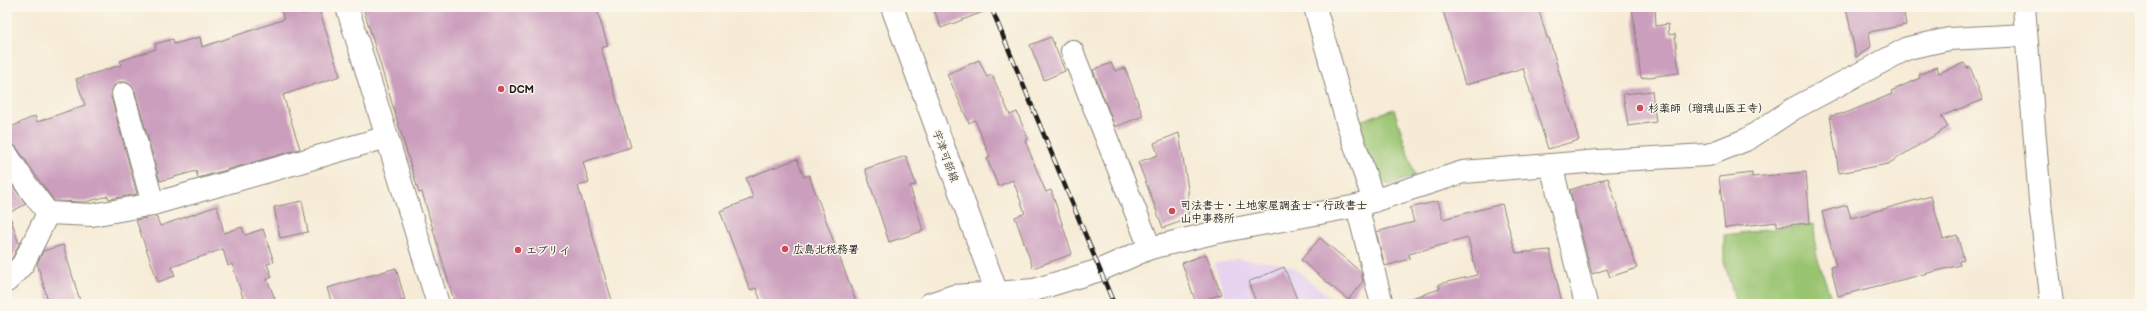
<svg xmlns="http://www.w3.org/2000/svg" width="2147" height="311" font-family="'Balsamiq Sans','Klee One',sans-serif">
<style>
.built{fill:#e6d3f0}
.green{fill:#99c470;stroke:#5a7046}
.building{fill:#cb9ebd}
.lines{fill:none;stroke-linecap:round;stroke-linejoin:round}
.minor-casing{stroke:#898479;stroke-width:24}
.tertiary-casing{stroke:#898479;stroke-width:24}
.secondary-casing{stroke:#898479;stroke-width:24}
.minor{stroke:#fff;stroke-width:22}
.tertiary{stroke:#fff;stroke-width:22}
.secondary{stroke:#fff;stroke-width:22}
.rail-casing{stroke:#1c1c1c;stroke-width:4.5}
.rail{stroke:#fbf7ec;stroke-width:3;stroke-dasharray:9;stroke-linecap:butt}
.poi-dot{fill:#d1495b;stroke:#fbf7ec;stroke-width:1.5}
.labels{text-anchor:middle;stroke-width:3;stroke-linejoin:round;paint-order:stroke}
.poi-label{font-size:11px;font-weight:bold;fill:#1c1c1c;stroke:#fbf7ec;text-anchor:start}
.street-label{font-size:11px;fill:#1c1c1c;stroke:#fbf7ec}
</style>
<rect width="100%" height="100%" fill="#fbf7ec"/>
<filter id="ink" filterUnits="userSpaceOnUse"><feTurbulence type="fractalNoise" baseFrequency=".025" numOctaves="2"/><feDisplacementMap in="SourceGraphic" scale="8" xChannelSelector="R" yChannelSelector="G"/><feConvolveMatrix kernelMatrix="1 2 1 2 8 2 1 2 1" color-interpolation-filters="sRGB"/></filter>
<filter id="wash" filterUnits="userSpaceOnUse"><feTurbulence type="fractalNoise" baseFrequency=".012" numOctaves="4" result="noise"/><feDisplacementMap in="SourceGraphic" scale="16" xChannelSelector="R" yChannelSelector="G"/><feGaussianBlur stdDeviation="0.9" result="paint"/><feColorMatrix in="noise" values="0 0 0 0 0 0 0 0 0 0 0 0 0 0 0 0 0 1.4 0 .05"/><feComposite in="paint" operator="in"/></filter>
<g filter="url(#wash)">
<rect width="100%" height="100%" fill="#f6ebd6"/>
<path class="built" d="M1237,259L1278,263L1294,268L1337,304H1228L1214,264Z"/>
<g class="green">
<path d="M1394,109L1415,176L1389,185L1377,180L1357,122Z"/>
<path d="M1814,224L1816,253L1833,304H1736L1724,261V235Z"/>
</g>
<g id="blocks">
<g class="building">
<path d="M280,7H301L302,14L319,9L340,76L283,95L300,149L198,178L196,171L160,181L135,91L131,85L126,82H119L114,86L111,97L137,194L109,199L108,196L86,202L54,201L17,148L13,144L7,143V129L35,116L37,122L85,105L76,79L121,65L120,61L156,49L155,44L173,39L174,44L200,37L202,47L282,20L284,19Z"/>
<path d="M363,7H596L608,46L601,48L631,147L583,162L589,183L578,186L613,304H455L422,192L419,193Z"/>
<path d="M933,7H990L991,9L941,28Z"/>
<path d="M1442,7H1538L1547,38H1549L1579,140L1548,149L1523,68L1465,85Z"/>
<path d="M1632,7H1655L1656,26L1668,24L1669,35L1675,34L1679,73L1641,78Z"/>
<path d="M1846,7H1903L1906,25L1869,32L1871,47L1856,57Z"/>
<path d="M1051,37L1065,71L1044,80L1030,45Z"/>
<path d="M979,60L987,77L992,75L1010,115L1017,112L1028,139L1025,140L1039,176L1046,192L1051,190L1072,254L1033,268L1015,217L1025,213L1013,180L998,186L987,159L990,157L975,120L969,123L947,74Z"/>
<path d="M1111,63L1115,71L1125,68L1143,116L1115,127L1093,70Z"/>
<path d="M1964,63L1967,68L1970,67L1983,100L1941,116L1948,127L1888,164L1839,173L1830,116L1846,113L1892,94L1891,91L1920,78L1919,75L1937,67L1939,73Z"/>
<path d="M1652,91L1656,122L1628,126L1623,94Z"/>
<path d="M1179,133L1188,189V219L1163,228L1138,162L1158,155L1154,143Z"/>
<path d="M906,156L916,185L910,186L923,231L889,242L865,169Z"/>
<path d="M797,159L804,177L809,175L857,304H762L756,288L750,290L720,211L753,198L746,178Z"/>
<path d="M1806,172L1810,223L1777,226V222L1725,228L1719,177L1752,173V177Z"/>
<path d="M7,178L26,204L7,214Z"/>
<path d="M1608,178L1637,268L1610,277L1607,269L1592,274L1570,190Z"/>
<path d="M1931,196L1943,239L1957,235L1964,260L1959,261L1960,265L1838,296L1831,267L1836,266L1822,212L1847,205L1851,218Z"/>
<path d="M302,201L308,232L280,238L274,207Z"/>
<path d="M1438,201L1443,219L1502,204L1516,253L1550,250L1562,304H1407L1406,300L1440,289L1439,284L1477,275L1468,238L1409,254L1410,259L1385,266L1376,232L1414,222L1410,208Z"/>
<path d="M217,206L224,233L242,227L245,235L263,229L274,262L267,264L272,277L267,279L277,304H245L232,264L228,266L223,249L172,267L175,276L158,282L136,220L156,216L160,226Z"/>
<path d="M11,219L19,244L13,257L7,263V220Z"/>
<path d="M1320,238L1361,272L1363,281L1348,300L1301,260Z"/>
<path d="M63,245L81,304H49L37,263L43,251Z"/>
<path d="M1206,254L1221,294L1196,303L1182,263Z"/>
<path d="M1284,267L1299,304H1257L1248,282Z"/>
<path d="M396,268L405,300L392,304H332L327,288Z"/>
</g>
</g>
</g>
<g filter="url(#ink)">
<use href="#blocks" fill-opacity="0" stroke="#898479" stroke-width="1"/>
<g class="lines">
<g class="minor-casing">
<g id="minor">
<path d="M347,7L438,304"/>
<path d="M1315,7L1347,122L1374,201"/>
<path d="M2024,7L2041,212L2052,304"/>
<path d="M1072,51L1150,248"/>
<path d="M123,94L153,204"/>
<path d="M7,155L28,187L48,213L92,215L153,204L387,137"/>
<path d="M1551,165L1586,304"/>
<path d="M1357,206L1382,304"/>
<path d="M7,281L23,264L48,213"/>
<path d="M930,304L954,296L997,293"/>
</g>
</g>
<g class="tertiary-casing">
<path id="tertiary" d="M997,293L1034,290L1100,270L1150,248L1213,233L1357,206L1463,172L1599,161L1708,155L1748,139L1793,109L1908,48L1949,39L2025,35"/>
</g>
<g class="secondary-casing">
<path id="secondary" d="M892,7L1001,304"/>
</g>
<use href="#minor" class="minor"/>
<use href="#tertiary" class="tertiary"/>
<use href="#secondary" class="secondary"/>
<g class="rail-casing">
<path id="rail" d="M991,7L1114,304"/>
</g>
<use href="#rail" class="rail"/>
</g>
</g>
<g class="poi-dot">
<circle cx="501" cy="89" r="4"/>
<circle cx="1640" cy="108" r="4"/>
<circle cx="1172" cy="211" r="4"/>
<circle cx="785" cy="249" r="4"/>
<circle cx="518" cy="250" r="4"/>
</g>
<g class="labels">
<g class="poi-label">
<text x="509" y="93">DCM</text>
<text x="1648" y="112">杉薬師（瑠璃山医王寺）</text>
<text x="1180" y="209">司法書士・土地家屋調査士・行政書士<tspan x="1180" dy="13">山中事務所</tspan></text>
<text x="793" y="253">広島北税務署</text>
<text x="526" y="254">エブリイ</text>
</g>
<g class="street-label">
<text transform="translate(946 156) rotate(70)" y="4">宇津可部線</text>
</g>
</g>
<rect width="2147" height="311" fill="none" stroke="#fbf7ec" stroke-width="24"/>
</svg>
